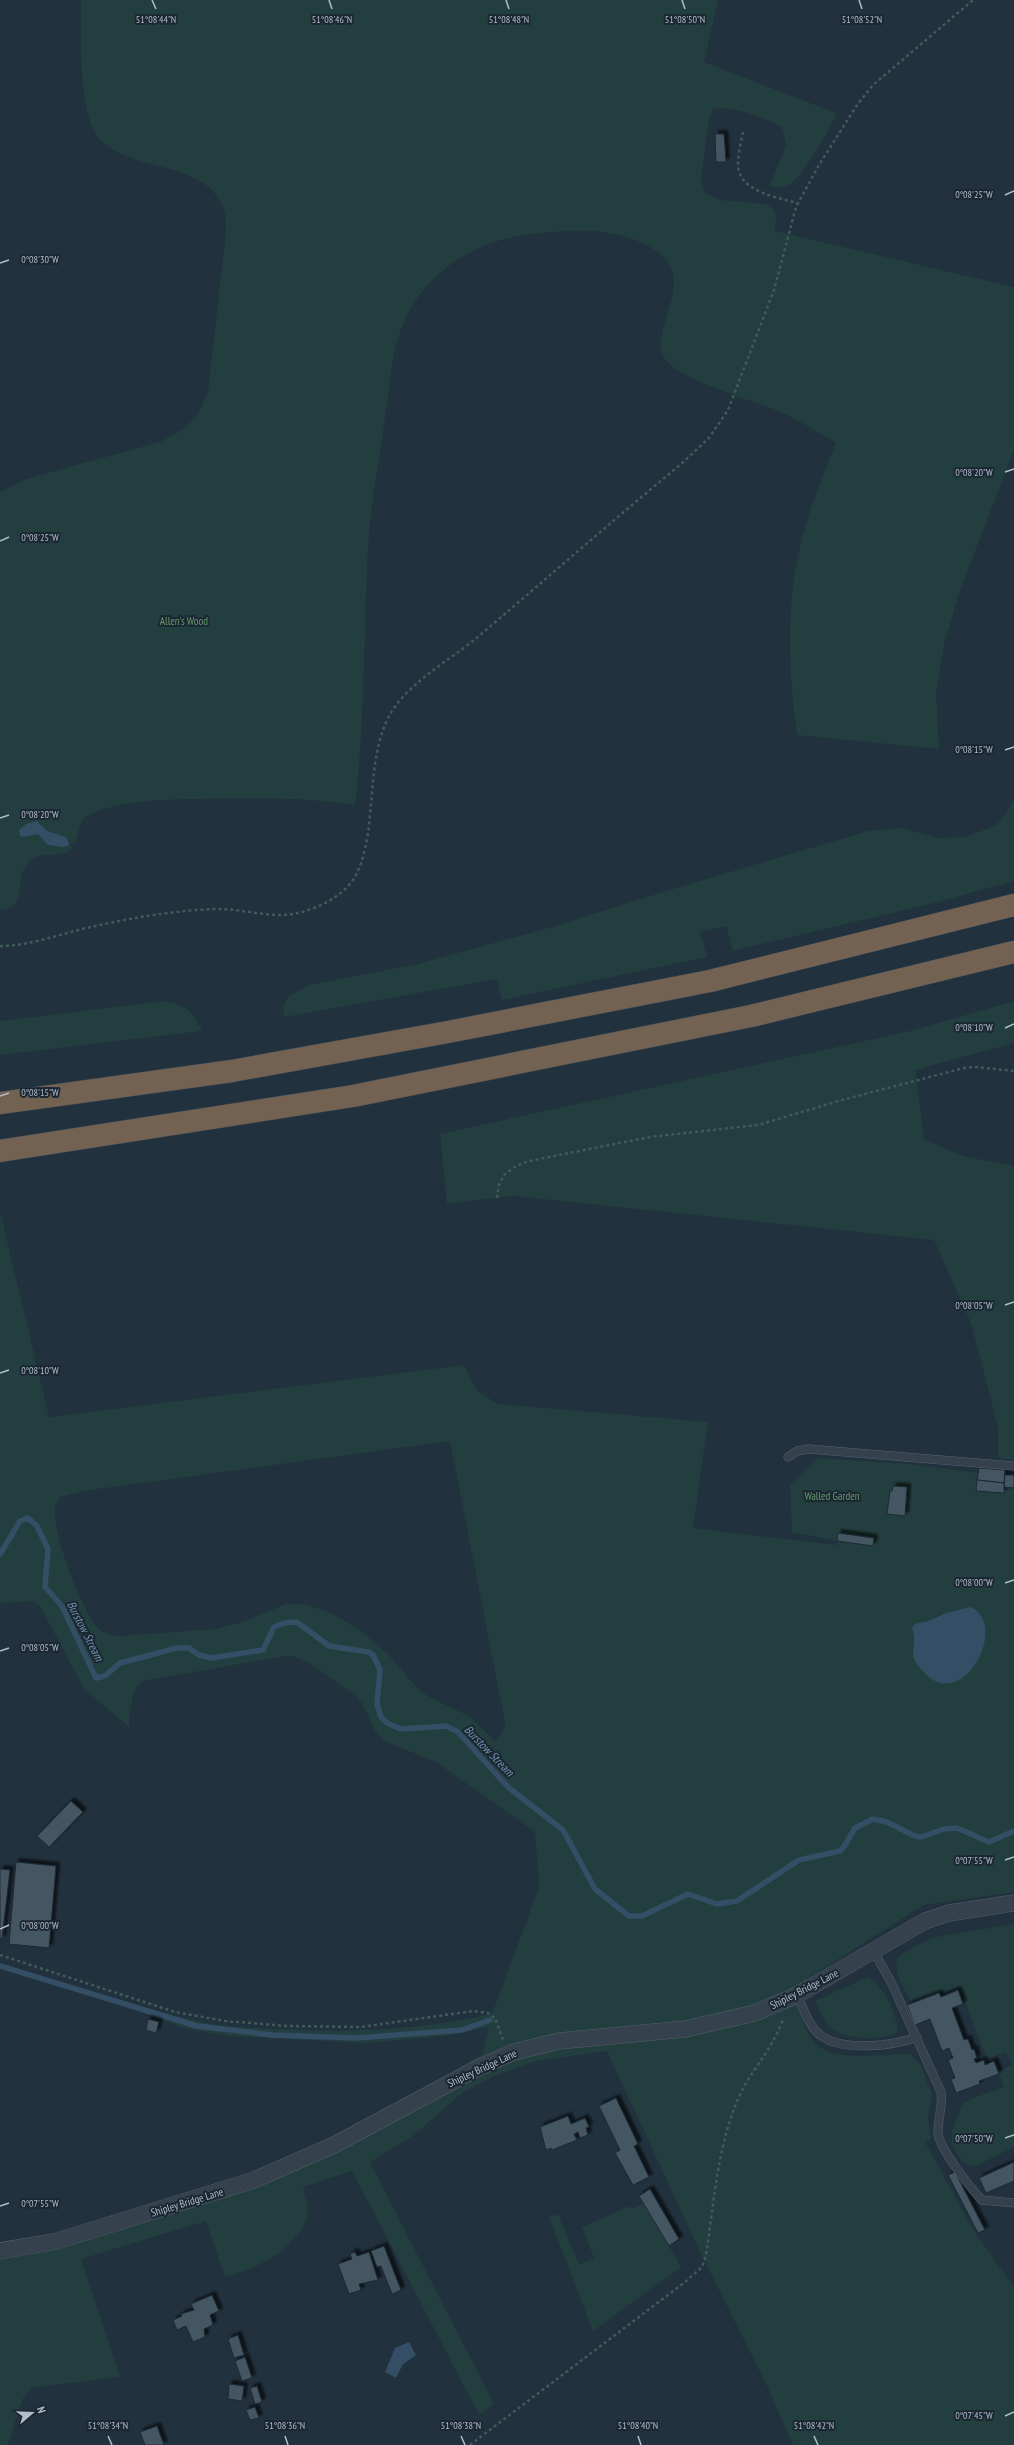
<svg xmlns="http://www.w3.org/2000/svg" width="1014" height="2445" font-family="'PT Sans Narrow',sans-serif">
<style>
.green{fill:#233e3e;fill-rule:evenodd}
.water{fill:#344f65}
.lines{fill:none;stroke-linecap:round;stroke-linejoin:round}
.stream{stroke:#344f65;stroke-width:5.5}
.building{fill:#455764;stroke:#1d2934;filter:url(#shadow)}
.service-casing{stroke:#54606b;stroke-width:9}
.minor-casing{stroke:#54606b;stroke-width:17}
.motorway-casing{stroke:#414d58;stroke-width:23}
.path{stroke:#415a5a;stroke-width:2.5;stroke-dasharray:3 3;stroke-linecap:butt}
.service{stroke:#35424d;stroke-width:8}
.minor{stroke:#35424d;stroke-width:16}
.motorway{stroke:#736252;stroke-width:22}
.ticks{fill:none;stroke:#b1bdc9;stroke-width:1.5}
.labels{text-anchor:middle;stroke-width:4;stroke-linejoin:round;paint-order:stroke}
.park-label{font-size:11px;fill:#669b6c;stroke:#1b2732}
.street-label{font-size:11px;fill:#b1bdc9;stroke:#1b2732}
.water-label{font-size:12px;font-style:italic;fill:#7093ae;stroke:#1b2732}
.ticks-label{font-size:10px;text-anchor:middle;fill:#b1bdc9;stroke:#1b2732;stroke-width:4;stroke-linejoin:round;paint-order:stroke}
</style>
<defs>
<filter id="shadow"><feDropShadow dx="3.5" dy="-3.5" stdDeviation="1" flood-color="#0009"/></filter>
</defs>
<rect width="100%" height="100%" fill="#21313d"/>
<g class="green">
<path d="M81,0H718L704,62L836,113C833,126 801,179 789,185C783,188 776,188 770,186L786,144L782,128C768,118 730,105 713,109L709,120L701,179L705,193L720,200L765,204C779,210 776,218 775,231L1014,287V450L959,593L945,641L936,692L939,749L797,735C788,668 785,601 803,535C811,503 824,473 836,443C819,432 801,422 783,413C758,402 678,380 665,359C646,331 699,281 658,252C620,226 575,229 532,234C483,239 436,265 411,308C392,340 390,383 385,419C380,457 372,495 369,533C363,623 366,715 355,805C302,797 248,798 194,799C158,800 120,800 87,816L82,820L75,844L70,843L66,837L47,831L39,822L21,827L24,837L38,834L44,840L68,846L70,845L73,848C60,860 38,849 27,864C14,880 29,909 0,910V492L26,479L160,442L182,430L198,415L208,391L226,232C226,225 226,217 224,210C207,157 124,175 96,134C78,107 81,33 81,0Z"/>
<path d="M1014,797V881L934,903L733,951L726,926L700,932L707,957L502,1000L497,979L284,1017L283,1007L289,996L309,985L418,964L552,927L666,891L868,831L901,828L938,838L965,837L995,826L1006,814Z"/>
<path d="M165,1001C186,1005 194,1012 202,1031L0,1055V1021Z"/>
<path d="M1014,1001V1043L915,1070L924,1139L963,1156L1014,1166V1460L998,1458V1427L971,1323L934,1240L513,1196L447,1204L440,1134L910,1031Z"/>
<path d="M0,1211L49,1417L464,1365L477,1391L498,1404L708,1422L693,1528L837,1545V1541L792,1532L790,1485L817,1458L909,1464L978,1473L977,1491L1003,1493L1004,1487L1014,1488V1892L924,1905L807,1979L798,2009C803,2021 807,2035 816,2044C834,2063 886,2053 910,2054L921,2065L932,2095L928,2117L931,2139L925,2142L974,2231L1014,2287V2445H793L768,2388L700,2252L607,2051L537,2061L494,2076L462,2093L413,2136L370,2162L494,2404L479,2415L352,2171L303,2187C305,2197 309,2207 307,2218C306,2224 301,2231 296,2236C277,2260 254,2268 225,2277L206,2221L81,2259L120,2377L31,2388L22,2400L8,2445H0V2259L42,2252L247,2188L471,2077L465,2065L483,2053L489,2027L446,2036L365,2043L230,2036L182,2028L86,1990C127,2002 169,2016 212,2024C234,2027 256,2028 278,2029C350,2033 421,2030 492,2014L538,1890L539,1882L535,1832L436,1762L384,1741L375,1731L363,1705L357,1697L311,1664L293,1656H286L142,1681C130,1690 130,1713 129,1727L84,1689L40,1606L34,1601L0,1603ZM450,1441L505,1722V1728L495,1741L469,1716L431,1698L418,1689L388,1654L360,1630L329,1612L304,1604H286L242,1622L215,1629L120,1636C111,1635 105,1634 98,1628C81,1610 52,1532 55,1508C56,1503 58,1500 61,1497L83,1491ZM893,1486L907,1488L905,1516L888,1514L890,1491H892ZM838,1533L874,1538L873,1546L837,1541Z"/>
<path d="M1014,1924V2147L978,2165L968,2166C950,2150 948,2138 957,2117C959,2112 962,2104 966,2102C977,2095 992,2092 1004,2087L998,2071L1012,2065L1006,2052L987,2059L959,1986L912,2004C905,1991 893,1973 897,1958L917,1945L936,1937Z"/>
<path d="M868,1977C881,1982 900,2018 897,2032C885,2042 843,2039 831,2028C823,2021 820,2011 815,2001Z"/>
<path d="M644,2203L681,2267L593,2331L549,2217L558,2214L579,2265L594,2258L582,2227L630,2206L633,2209Z"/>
</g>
<g class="water">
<path d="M37,821L47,831L66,837L70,845L63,847L48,845L38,834L24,837L20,836L19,830L26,824Z"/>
<path d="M970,1607C1014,1623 955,1733 913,1657L914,1636L912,1628L915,1624L929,1621L946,1613Z"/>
<path d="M409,2342L416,2355L403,2364L396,2378L385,2372L395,2348Z"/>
</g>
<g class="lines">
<g class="stream">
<path d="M0,1554L20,1521L28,1518L37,1526L48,1549L45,1587L62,1606L96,1678L105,1676L120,1663L177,1648H189L199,1655L211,1658L263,1650L274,1627L284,1623L297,1622L329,1646L369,1652L373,1655L380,1670L377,1704L381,1717L387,1723L401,1729L446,1726L458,1732L509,1788L563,1830L595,1889L629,1916H642L688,1894L717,1904L737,1901L799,1860L840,1851L845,1845L855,1828L873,1819L887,1822L915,1836L921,1837L944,1829L957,1828L989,1842L1014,1831"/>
<path d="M0,1966L197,2026L272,2035L357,2038L462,2030L490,2020"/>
</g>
</g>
<g class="building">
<path d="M715,134H724L726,162H716Z"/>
<path d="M979,1468L1005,1470L1004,1483L977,1480Z"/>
<path d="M1005,1475H1014V1488L1004,1487Z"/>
<path d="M977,1480L1004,1483V1493L976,1491Z"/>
<path d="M893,1486L907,1487L905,1516L887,1514L890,1491H892Z"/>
<path d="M838,1533L874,1538L873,1546L837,1541Z"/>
<path d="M71,1801L83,1812L49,1847L37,1836Z"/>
<path d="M16,1862L56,1866L49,1948L9,1944Z"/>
<path d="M0,1869L10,1870L2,1939H0Z"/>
<path d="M958,1990L963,2004L952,2008L964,2040L968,2039L972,2050L974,2049L977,2058L974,2059L976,2063L984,2060L985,2065L994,2061L999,2074L979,2081L980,2084L956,2093L951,2079L955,2078L948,2060L953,2058L949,2048L942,2051L930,2019L915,2025L907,2005L939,1993L941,1997Z"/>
<path d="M148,2019L159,2022L156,2033L146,2030Z"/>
<path d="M616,2098L638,2144L634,2146L649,2177L633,2185L615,2153L620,2150L599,2106Z"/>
<path d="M568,2116L571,2124L585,2118L589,2127L586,2128L588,2135L580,2138L578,2132L574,2134L577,2140L552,2150L551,2148L546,2150L540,2127Z"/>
<path d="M1014,2162V2181L986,2193L979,2178Z"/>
<path d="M955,2172L985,2230L978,2233L948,2175Z"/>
<path d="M650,2189L679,2239L669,2246L639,2196Z"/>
<path d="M384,2246L401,2290L392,2294L381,2266L377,2267L371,2251Z"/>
<path d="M355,2252L357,2256L369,2252L378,2280L359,2284L361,2290L349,2294L338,2264L352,2259L350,2254Z"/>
<path d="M212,2295L219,2311L210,2315L213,2325L204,2329L205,2337L193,2342L186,2326L177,2330L173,2320L182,2316L181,2314L194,2310L191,2304Z"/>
<path d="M238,2335L244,2355L234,2358L228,2339Z"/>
<path d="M245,2357L252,2378L242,2381L235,2361Z"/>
<path d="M229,2384L244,2386L242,2401L228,2399Z"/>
<path d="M257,2386L262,2402L255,2404L250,2388Z"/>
<path d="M255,2407L259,2418L250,2420L246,2410Z"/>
<path d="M157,2426L164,2445H145L140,2432Z"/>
</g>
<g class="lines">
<g class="service-casing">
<g id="service">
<path d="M788,1457L797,1451L809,1449L1014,1466"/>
<path d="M874,1952L891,1982L941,2092C943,2105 938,2118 938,2132C938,2147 971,2189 982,2200L1014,2203"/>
<path d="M797,1995C803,2007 809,2027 820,2035C842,2052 893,2046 917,2037"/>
</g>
</g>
<g class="minor-casing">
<path id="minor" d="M0,2251L57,2241L254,2180L334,2145L476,2069L514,2052L559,2041L685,2029L755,2013L797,1995L925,1921L949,1913L1014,1903"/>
</g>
<g class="motorway-casing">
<g id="motorway">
<path d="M0,1103L232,1071L448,1032L710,981L1014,905"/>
<path d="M0,1151L353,1096L751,1016L1014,952"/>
</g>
</g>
<g class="path">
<path d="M743,132C741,142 738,154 738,165C739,192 777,197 797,203"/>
<path d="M0,946C27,946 55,936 82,929C126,919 173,910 219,909C246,909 274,920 302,912C323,906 347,894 357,873C380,824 362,749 397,704C419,676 453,658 479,636C546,579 612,521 680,465L709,438L728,410L774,290L796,207L819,165L857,105L873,85L973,0"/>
<path d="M497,1198L499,1185L504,1175L516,1166L529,1161L650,1137L758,1125L842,1100L964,1068L976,1067L1014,1071"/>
<path d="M0,1955L175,2012L225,2021L288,2026L361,2027L473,2011L488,2013L495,2018L503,2040"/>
<path d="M470,2445L685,2282L702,2267L706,2255C714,2203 717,2148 738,2099C750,2071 773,2049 783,2019"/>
</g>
<use href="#service" class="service"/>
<use href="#minor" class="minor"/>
<use href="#motorway" class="motorway"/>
</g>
<path class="ticks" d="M152,0L156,9M329,0L332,9M506,0L509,9M682,0L685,9M859,0L862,9M1005,195L1014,191M0,263L9,260M1005,472L1014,469M0,541L9,537M1005,750L1014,747M0,818L9,815M1005,1028L1014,1024M0,1096L9,1093M1005,1305L1014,1302M0,1373L9,1370M1005,1583L1014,1580M0,1651L9,1648M1005,1860L1014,1857M0,1929L9,1925M1005,2138L1014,2135M0,2206L9,2203M1005,2416L1014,2412M108,2436L112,2445M285,2436L288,2445M461,2436L465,2445M638,2436L641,2445M814,2436L818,2445"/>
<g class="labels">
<g class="park-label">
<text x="184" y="625">Allen's Wood</text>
<text x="832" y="1500">Walled Garden</text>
</g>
<g class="street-label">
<text transform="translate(804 1989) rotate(-27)" y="4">Shipley Bridge Lane</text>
<text transform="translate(482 2068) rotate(-25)" y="4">Shipley Bridge Lane</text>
<text transform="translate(187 2202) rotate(-17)" y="4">Shipley Bridge Lane</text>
</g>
<g class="water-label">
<text transform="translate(85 1631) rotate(63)" y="4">Burstow Stream</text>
<text transform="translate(489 1751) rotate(46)" y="4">Burstow Stream</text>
</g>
</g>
<g class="ticks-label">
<text x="509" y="23">51°08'48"N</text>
<text x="862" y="23">51°08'52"N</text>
<text x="156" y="23">51°08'44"N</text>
<text x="332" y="23">51°08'46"N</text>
<text x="685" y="23">51°08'50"N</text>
<text x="974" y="198">0°08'25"W</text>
<text x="40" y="263">0°08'30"W</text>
<text x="974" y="476">0°08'20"W</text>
<text x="40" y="541">0°08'25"W</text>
<text x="974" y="753">0°08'15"W</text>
<text x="40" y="818">0°08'20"W</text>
<text x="974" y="1031">0°08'10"W</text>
<text x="40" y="1096">0°08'15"W</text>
<text x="974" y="1309">0°08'05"W</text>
<text x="40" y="1374">0°08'10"W</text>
<text x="974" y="1586">0°08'00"W</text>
<text x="40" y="1651">0°08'05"W</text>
<text x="974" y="1864">0°07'55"W</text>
<text x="40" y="1929">0°08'00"W</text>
<text x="974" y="2142">0°07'50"W</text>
<text x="40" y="2207">0°07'55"W</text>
<text x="974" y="2419">0°07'45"W</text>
<text x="108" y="2429">51°08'34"N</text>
<text x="285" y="2429">51°08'36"N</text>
<text x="461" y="2429">51°08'38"N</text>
<text x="638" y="2429">51°08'40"N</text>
<text x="814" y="2429">51°08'42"N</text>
</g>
<g transform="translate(32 2413) rotate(71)" stroke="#1b2732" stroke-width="3" paint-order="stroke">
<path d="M0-3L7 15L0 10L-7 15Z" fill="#b1bdc9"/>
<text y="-6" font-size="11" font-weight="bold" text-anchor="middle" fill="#b1bdc9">N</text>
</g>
</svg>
